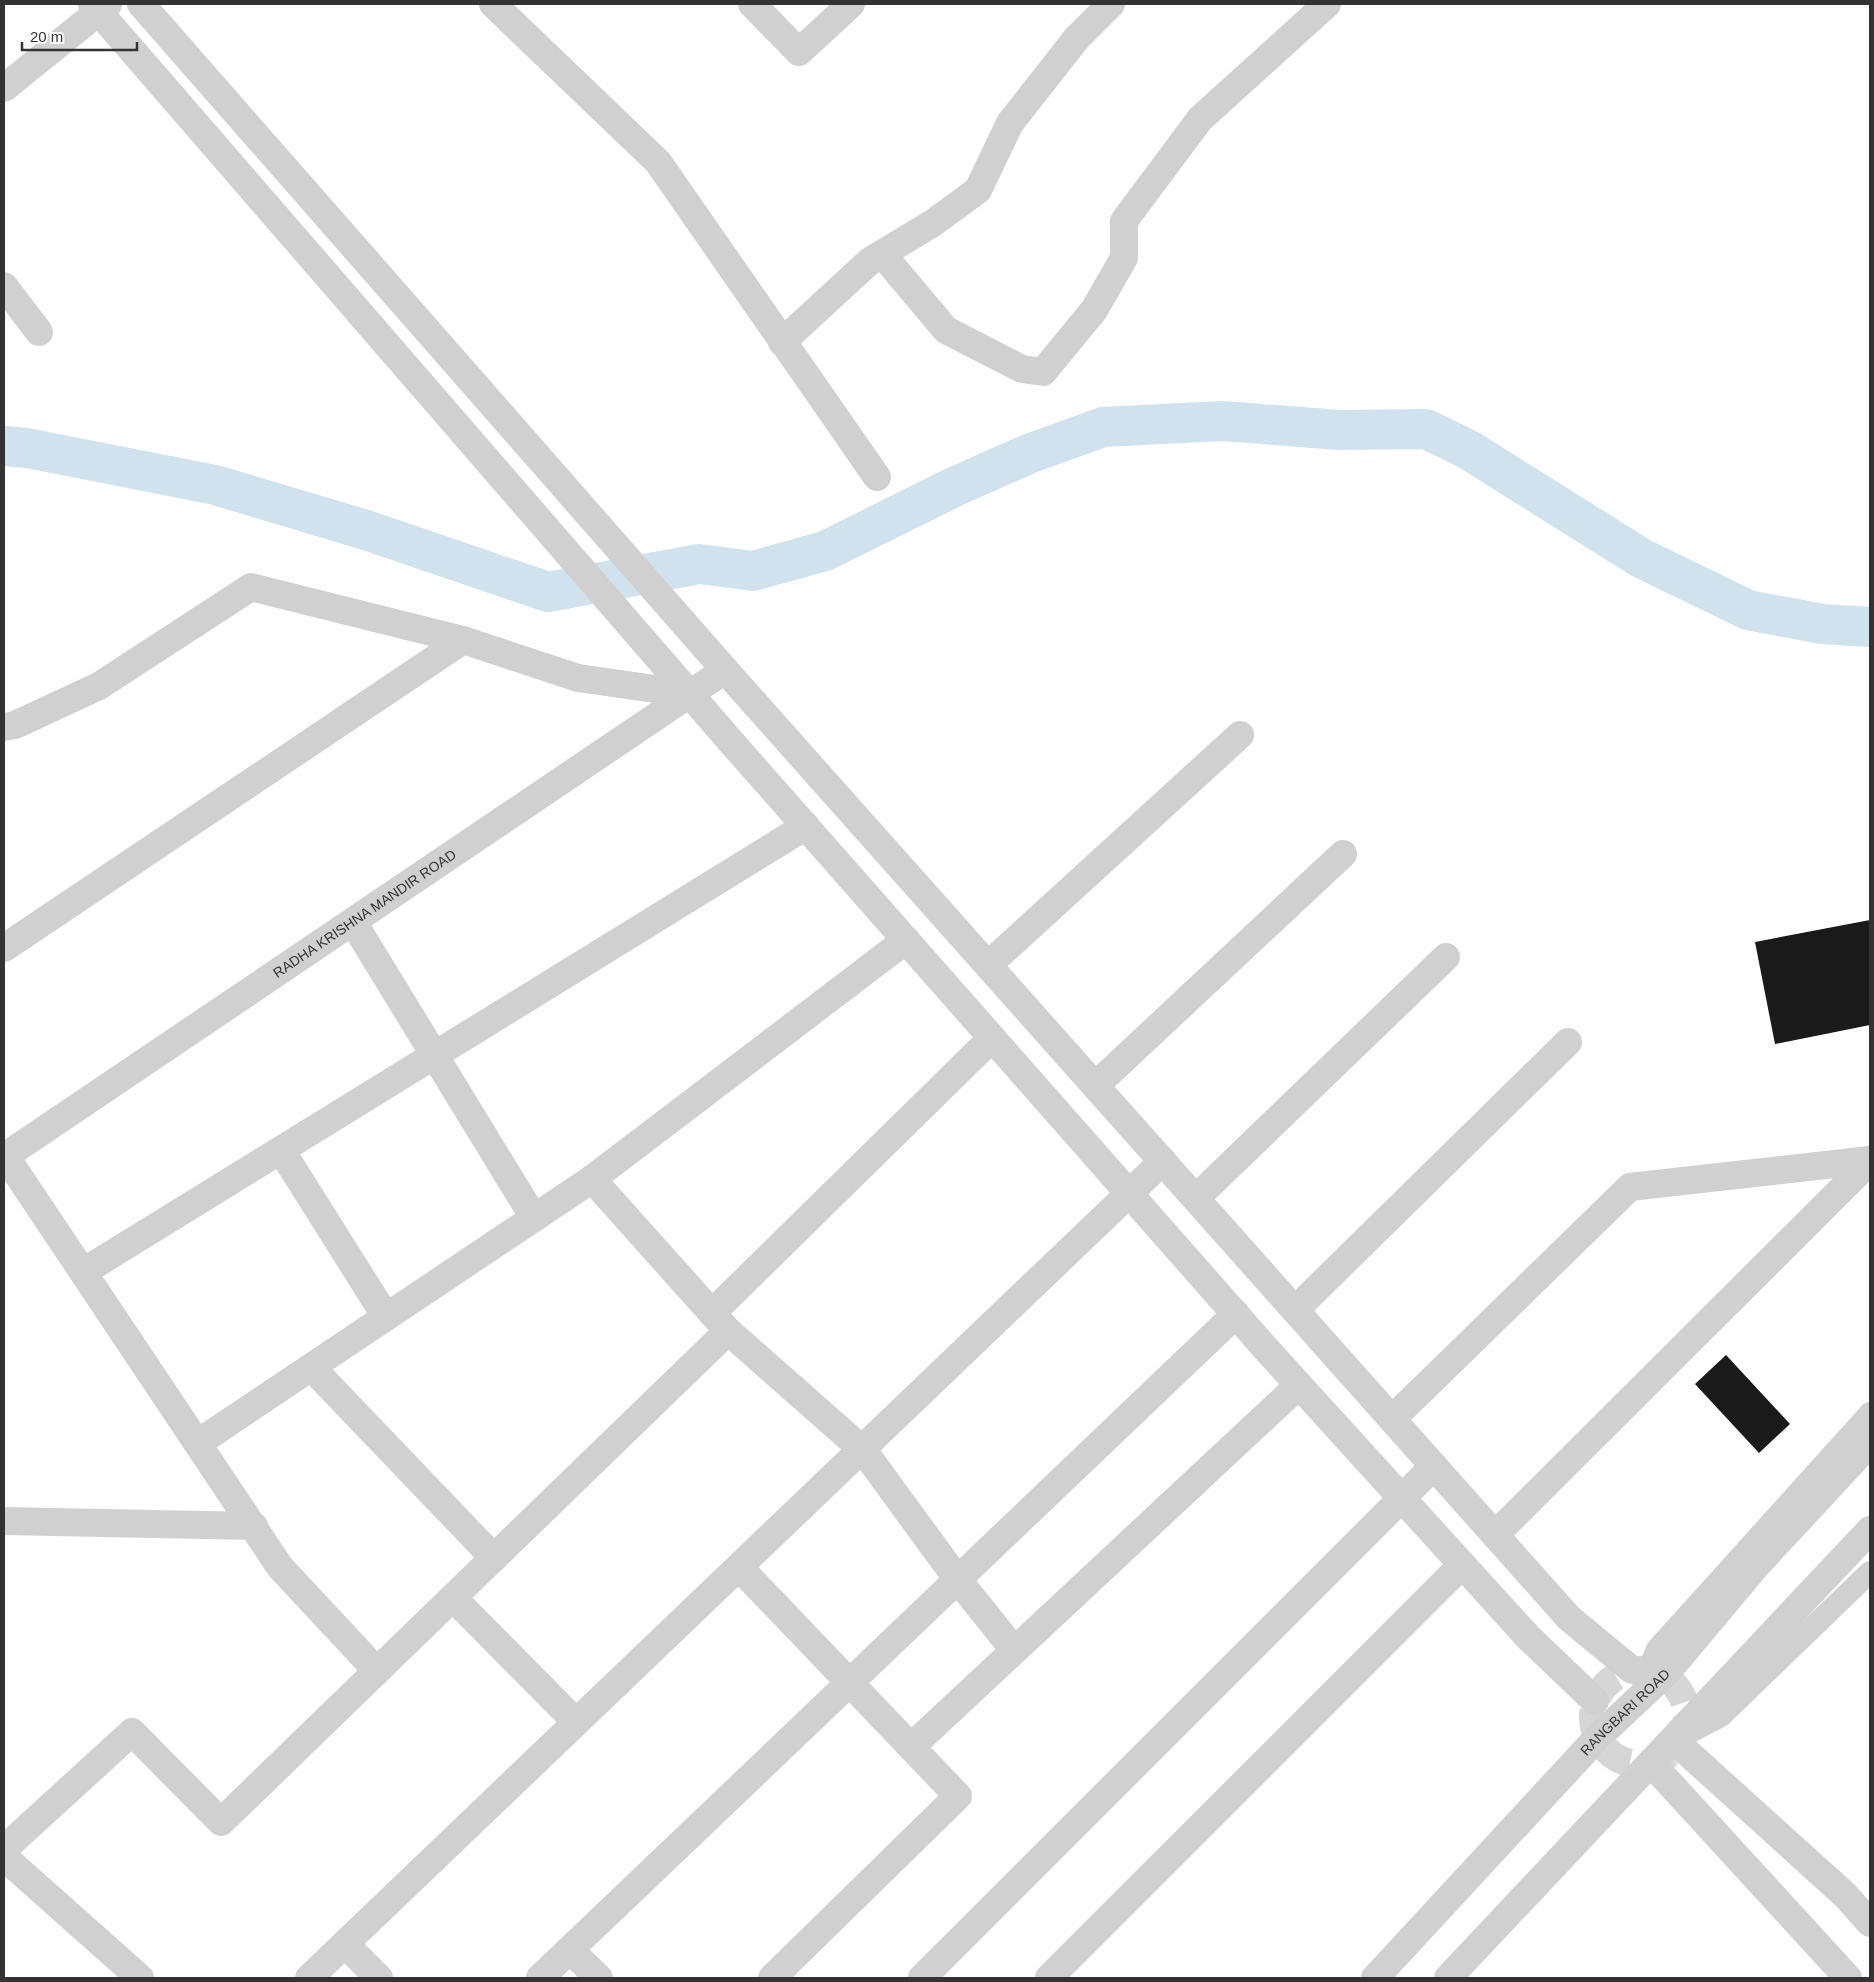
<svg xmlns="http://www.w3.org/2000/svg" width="1874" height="1982" font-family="Arial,sans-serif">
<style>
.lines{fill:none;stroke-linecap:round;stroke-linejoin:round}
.canal{stroke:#cfe2ee;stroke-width:40}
.building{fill:#1a1a1a}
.tertiary-tunnel{stroke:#d6d6d6;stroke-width:28;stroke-dasharray:28 14;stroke-linecap:butt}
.service{stroke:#d0d0d0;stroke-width:22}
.minor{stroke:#d0d0d0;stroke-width:28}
.tertiary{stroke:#d0d0d0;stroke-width:28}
.tertiary-bridge{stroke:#d0d0d0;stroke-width:28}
.labels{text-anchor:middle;stroke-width:5;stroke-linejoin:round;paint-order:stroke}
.street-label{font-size:14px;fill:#333;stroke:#fff}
</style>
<rect width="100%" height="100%" fill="#fff"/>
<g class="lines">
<path class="canal" d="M4,446L27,448L215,485L366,530L548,592L699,564L753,571L825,551L956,486L1031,453L1103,427L1223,421L1340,430L1426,429L1469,450L1641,558L1748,610L1822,624L1870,627"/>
</g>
<g class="building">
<path d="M1870,920V1025L1775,1044L1755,942Z"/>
<path d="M1726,1355L1790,1424L1759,1453L1695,1384Z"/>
</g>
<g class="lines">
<circle class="tertiary-tunnel" cx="1640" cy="1717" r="47"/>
<g class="service">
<path d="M1648,1671L1657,1649L1668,1637L1870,1413"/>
<path d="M1683,1736L1721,1716L1870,1572"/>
</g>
<g class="minor">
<path d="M493,4L658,162L877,477"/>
<path d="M752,4L799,52L851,4"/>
<path d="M4,88L108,4"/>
<path d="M882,254L946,330L1022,369L1043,372L1094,310L1124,258V221L1200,119L1327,4"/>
<path d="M4,286L39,332"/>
<path d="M782,342L870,261L933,223L978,190L1010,123L1076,39L1111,4"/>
<path d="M4,727L15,725L99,686L251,587L463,640L578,678L690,694"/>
<path d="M353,922L534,1218"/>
<path d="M4,948L463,640"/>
<path d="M988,965L1240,735"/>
<path d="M1096,1085L1343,854"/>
<path d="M281,1150L386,1317"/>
<path d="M4,1154L280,1567L377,1671"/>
<path id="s1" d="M4,1157L725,670"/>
<path d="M592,1179L728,1331L863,1450L958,1580L1014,1650"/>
<path d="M1196,1198L1446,957"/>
<path d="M83,1272L806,826"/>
<path d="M1295,1310L1568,1042"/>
<path d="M712,1313L992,1038"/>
<path d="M312,1368L494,1558"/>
<path d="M1392,1419L1630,1187L1870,1160"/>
<path d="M198,1443L592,1179L906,940"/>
<path d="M4,1521L254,1526"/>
<path d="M1495,1535L1870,1161"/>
<path d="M739,1567L958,1796L772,1978"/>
<path d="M453,1598L576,1722"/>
<path d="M911,1747L1299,1385"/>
<path d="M4,1849L132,1732L221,1822L728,1331"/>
<path d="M4,1857L140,1978"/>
<path d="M345,1944L379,1978"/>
<path d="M570,1950L599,1978"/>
<path d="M309,1978L1163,1161"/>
<path d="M540,1978L1236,1314"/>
<path d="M922,1978L1434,1466"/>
<path d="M1049,1978L1462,1565"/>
</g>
<g class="tertiary">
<path d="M92,4L733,744L1267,1350L1529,1638L1595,1701"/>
<path d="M141,4L725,670L1569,1618L1632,1670"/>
<path d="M1668,1671L1755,1567L1870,1443"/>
<path d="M1678,1744L1845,1895L1870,1923"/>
<path d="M1651,1763L1848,1978"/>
</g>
<g class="tertiary-bridge">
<path id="s2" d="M1375,1978L1597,1738L1668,1671"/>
<path d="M1448,1978L1870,1530"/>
</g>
</g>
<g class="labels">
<g class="street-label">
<text dy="5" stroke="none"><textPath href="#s1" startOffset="435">RADHA KRISHNA MANDIR ROAD</textPath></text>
<text dy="5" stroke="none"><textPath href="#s2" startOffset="365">RANGBARI ROAD</textPath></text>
</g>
</g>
<rect width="1874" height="1982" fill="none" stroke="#333333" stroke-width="10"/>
<path d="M22 42v8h115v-8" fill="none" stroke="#333333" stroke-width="2.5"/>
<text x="30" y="42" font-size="15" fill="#333333" stroke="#ffffff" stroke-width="4" paint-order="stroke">20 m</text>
</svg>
